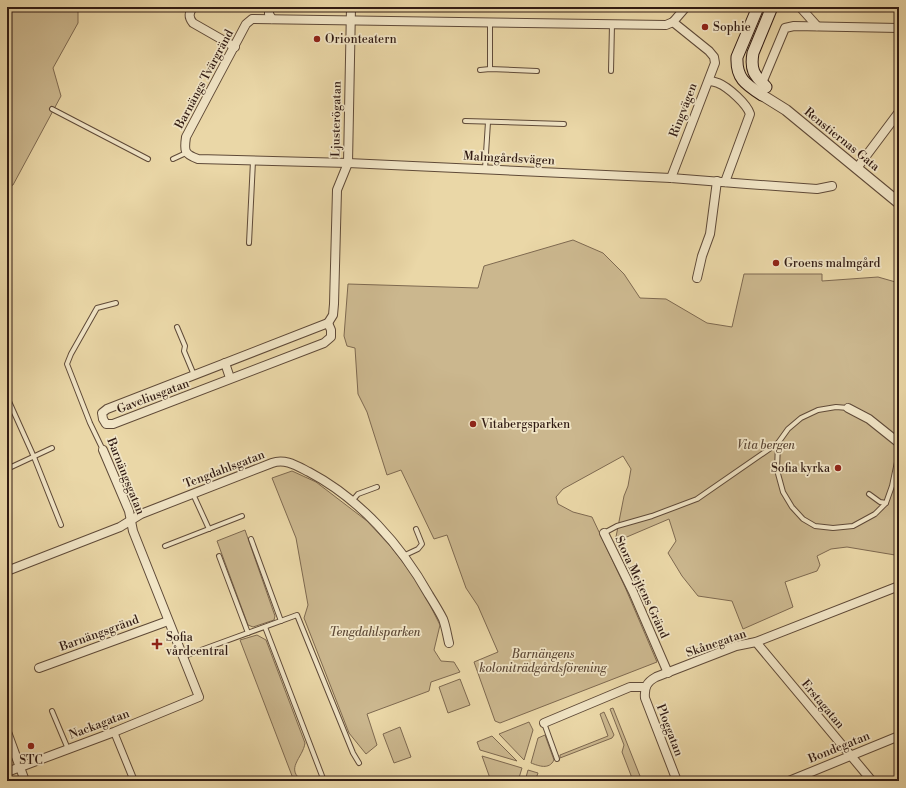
<svg xmlns="http://www.w3.org/2000/svg" width="906" height="788" font-family="'Libre Bodoni',serif">
<style>
.green{fill:#cbb78e;stroke:#7e6950}
.lines{fill:none;stroke-linecap:round;stroke-linejoin:round}
.service-casing{stroke:#5f4a38;stroke-width:6}
.pedestrian-casing{stroke:#5f4a38;stroke-width:8}
.minor-casing{stroke:#5f4a38;stroke-width:10}
.tertiary-casing{stroke:#5f4a38;stroke-width:12}
.secondary-casing{stroke:#311b13;stroke-width:13}
.service{stroke:#f1e5c6;stroke-width:4}
.pedestrian{stroke:#f1e5c6;stroke-width:6}
.minor{stroke:#f1e5c6;stroke-width:8}
.tertiary{stroke:#f1e5c6;stroke-width:10}
.secondary{stroke:#f1e5c6;stroke-width:11}
.poi-dot{fill:#8f2418;stroke:#f1e5c6;stroke-width:1.5}
.labels{text-anchor:middle;stroke-width:3.5;stroke-linejoin:round;paint-order:stroke}
.poi-label{font-size:12px;fill:#311b13;stroke:#f1e5c6;text-anchor:start}
.street-label{font-size:12px;fill:#311b13;stroke:#f1e5c6}
.park-label{font-size:12px;font-style:italic;fill:#5f4a38;stroke:#f1e5c6}
</style>
<rect width="100%" height="100%" fill="#ead7a7"/>
<filter id="stains"><feTurbulence type="fractalNoise" baseFrequency=".005" numOctaves="4"/><feColorMatrix values="0 0 0 0 .2 0 0 0 0 .09 0 0 0 0 .02 0 0 0 .5 -.17"/></filter>
<radialGradient id="worn" r=".72"><stop offset=".6" stop-color="#630" stop-opacity="0"/><stop offset="1" stop-color="#630" stop-opacity=".3"/></radialGradient>
<g class="green">
<path d="M7,7H78V23L53,68L61,96L13,185L7,187Z"/>
<path d="M573,240L603,253L624,274L640,298L666,299L707,323L732,327L744,274H822V281L878,277L899,283V563L895,555L847,547L831,549L817,556L820,565L817,571L785,582L793,607L743,629L732,601L698,596L682,576L668,553L676,541L669,519L615,542L624,496L628,486L631,469L623,456L563,489L556,497L558,504L573,512L592,517L625,587L657,662L500,723L495,721L474,662L498,652L478,606L466,588L447,535L434,539L401,470L387,475L367,412L358,394L355,348L347,346L344,336L348,284L478,288L484,266Z"/>
<path d="M292,471L316,482L367,521L392,548L420,585L440,625L434,650L441,661L454,662L460,672L431,682L429,691L367,714L377,745L366,754L349,733L304,618L308,605L296,538L272,478Z"/>
<path d="M245,530L275,616L274,620L253,627L248,625L217,541Z"/>
<path d="M257,635L266,640L305,743C303,758 284,769 303,781H294L240,640Z"/>
<path d="M460,679L470,705L448,713L439,687Z"/>
<path d="M613,708L642,781H638L632,778L622,752L624,745L610,709Z"/>
<path d="M604,712L614,735L612,738L560,758V755L608,736L600,714Z"/>
<path d="M529,722L533,730L524,760L499,734Z"/>
<path d="M400,727L411,757L394,763L383,734Z"/>
<path d="M545,735L554,760C549,770 539,766 531,763L538,738Z"/>
<path d="M492,736L517,761L480,750L477,742Z"/>
<path d="M482,756L522,768L518,781H491Z"/>
<path d="M528,770L538,773L535,781H525Z"/>
</g>
<g class="lines">
<g class="service-casing">
<g id="service">
<path d="M490,69V23"/>
<path d="M480,70L490,69L537,71"/>
<path d="M611,71L612,24"/>
<path d="M52,109L148,159"/>
<path d="M465,121L564,124"/>
<path d="M173,159L186,153"/>
<path d="M485,169L488,122"/>
<path d="M249,243L253,161"/>
<path d="M177,327L185,346L184,351L194,375"/>
<path d="M7,397L34,457L61,525"/>
<path d="M778,443L777,470L783,492L792,507L803,519L815,526L833,528L853,526L875,514L886,503L892,486L897,462L899,459"/>
<path d="M103,450L90,423L67,364L71,354L97,308L116,303"/>
<path d="M7,469L52,448"/>
<path d="M193,494L209,529"/>
<path d="M869,494L880,502L886,503"/>
<path d="M352,501L358,494L377,487"/>
<path d="M604,533L617,526L652,516L697,499L778,443L788,429L801,418L818,410L836,407L848,408"/>
<path d="M251,539L281,621"/>
<path d="M165,546L242,516"/>
<path d="M219,556L248,633"/>
<path d="M403,556L418,549L422,544L416,529"/>
<path d="M265,627L324,781"/>
<path d="M182,657L297,615L353,753L359,763"/>
<path d="M7,688L9,687"/>
<path d="M52,711L68,749"/>
<path d="M544,723L557,759"/>
</g>
</g>
<g class="pedestrian-casing">
<path id="pedestrian" d="M114,732L134,781"/>
</g>
<g class="minor-casing">
<g id="minor">
<path d="M193,7C189,13 188,17 193,23L235,47"/>
<path d="M269,7V14L272,19"/>
<path d="M686,7L673,22L666,25L252,19L246,24L186,137C184,151 184,154 198,159L348,163L671,178L747,184L817,189L832,186"/>
<path d="M800,7L817,26"/>
<path d="M709,81C712,81 715,82 718,83C728,87 747,104 750,114L725,182"/>
<path d="M762,83L785,28L794,26L899,28"/>
<path d="M857,168L899,112"/>
<path d="M671,178L715,63L714,57L709,51L673,22"/>
<path d="M697,278L702,256L710,234L717,181"/>
<path d="M328,323L331,330V337L324,343L113,424H106L103,419L102,413L107,409Z"/>
<path d="M328,323L333,315L334,304L337,190L348,163L351,7"/>
<path d="M225,363L230,378"/>
<path d="M848,408L869,419L899,443"/>
<path d="M604,533L633,592L668,673"/>
<path d="M7,571L120,527L141,514L272,463C285,458 297,466 309,472C360,499 401,545 429,595C434,603 439,611 443,619C446,627 447,635 449,643"/>
<path d="M756,642L872,781"/>
<path d="M39,668L168,621"/>
<path d="M544,723L630,687H645"/>
<path d="M7,732L25,781"/>
<path d="M7,772L114,732L199,697L133,531L129,511L103,450"/>
<path d="M677,781L645,698C644,687 647,682 656,677L736,646L756,642L899,586"/>
<path d="M789,781L899,736"/>
</g>
</g>
<g class="tertiary-casing">
<path id="tertiary" d="M762,95L786,110L899,203"/>
</g>
<g class="secondary-casing">
<g id="secondary">
<path d="M758,7L737,57C736,78 745,84 762,95"/>
<path d="M766,87C754,75 750,70 753,53L772,7"/>
</g>
</g>
<use href="#service" class="service"/>
<use href="#pedestrian" class="pedestrian"/>
<use href="#minor" class="minor"/>
<use href="#tertiary" class="tertiary"/>
<use href="#secondary" class="secondary"/>
</g>
<g class="poi-dot">
<circle cx="705" cy="27" r="4"/>
<circle cx="317" cy="39" r="4"/>
<circle cx="776" cy="263" r="4"/>
<circle cx="473" cy="424" r="4"/>
<circle cx="838" cy="468" r="4"/>
<path d="M155 638h4v4h4v4h-4v4h-4v-4h-4v-4h4z"/>
<circle cx="31" cy="746" r="4"/>
</g>
<g class="labels">
<g class="poi-label">
<text x="713" y="31">Sophie</text>
<text x="325" y="43">Orionteatern</text>
<text x="784" y="267">Groens malmgård</text>
<text x="481" y="428">Vitabergsparken</text>
<text x="830" y="472" text-anchor="end">Sofia kyrka</text>
<text x="166" y="641">Sofia<tspan x="166" dy="14">vårdcentral</tspan></text>
<text x="31" y="764" text-anchor="middle">STC</text>
</g>
<g class="street-label">
<text transform="translate(204 79) rotate(-62)" y="4">Barnängs Tvärgränd</text>
<text transform="translate(683 110) rotate(-69)" y="4">Ringvägen</text>
<text transform="translate(336 119) rotate(-89)" y="4">Ljusterögatan</text>
<text transform="translate(842 139) rotate(39)" y="4">Renstiernas Gata</text>
<text transform="translate(509 158) rotate(3)" y="4">Malmgårdsvägen</text>
<text transform="translate(153 396) rotate(-21)" y="4">Gaveliusgatan</text>
<text transform="translate(224 469) rotate(-21)" y="4">Tengdahlsgatan</text>
<text transform="translate(126 476) rotate(68)" y="4">Barnängsgatan</text>
<text transform="translate(642 587) rotate(65)" y="4">Stora Mejtens Gränd</text>
<text transform="translate(99 633) rotate(-20)" y="4">Barnängsgränd</text>
<text transform="translate(716 643) rotate(-19)" y="4">Skånegatan</text>
<text transform="translate(823 704) rotate(50)" y="4">Erstagatan</text>
<text transform="translate(99 724) rotate(-21)" y="4">Nackagatan</text>
<text transform="translate(670 730) rotate(69)" y="4">Ploggatan</text>
<text transform="translate(839 747) rotate(-22)" y="4">Bondegatan</text>
</g>
<g class="park-label">
<text x="766" y="449">Vita bergen</text>
<text x="375" y="636">Tengdahlsparken</text>
<text x="543" y="658">Barnängens<tspan x="543" dy="14">koloniträdgårdsförening</tspan></text>
</g>
</g>
<rect width="906" height="788" fill="none" stroke="#ead7a7" stroke-width="24"/>
<rect x="8" y="8" width="890" height="772" fill="none" stroke="#311b13" stroke-width="2"/>
<rect x="12" y="12" width="882" height="764" fill="none" stroke="#311b13"/>
<rect width="100%" height="100%" filter="url(#stains)"/>
<rect width="100%" height="100%" fill="url(#worn)"/>
</svg>
